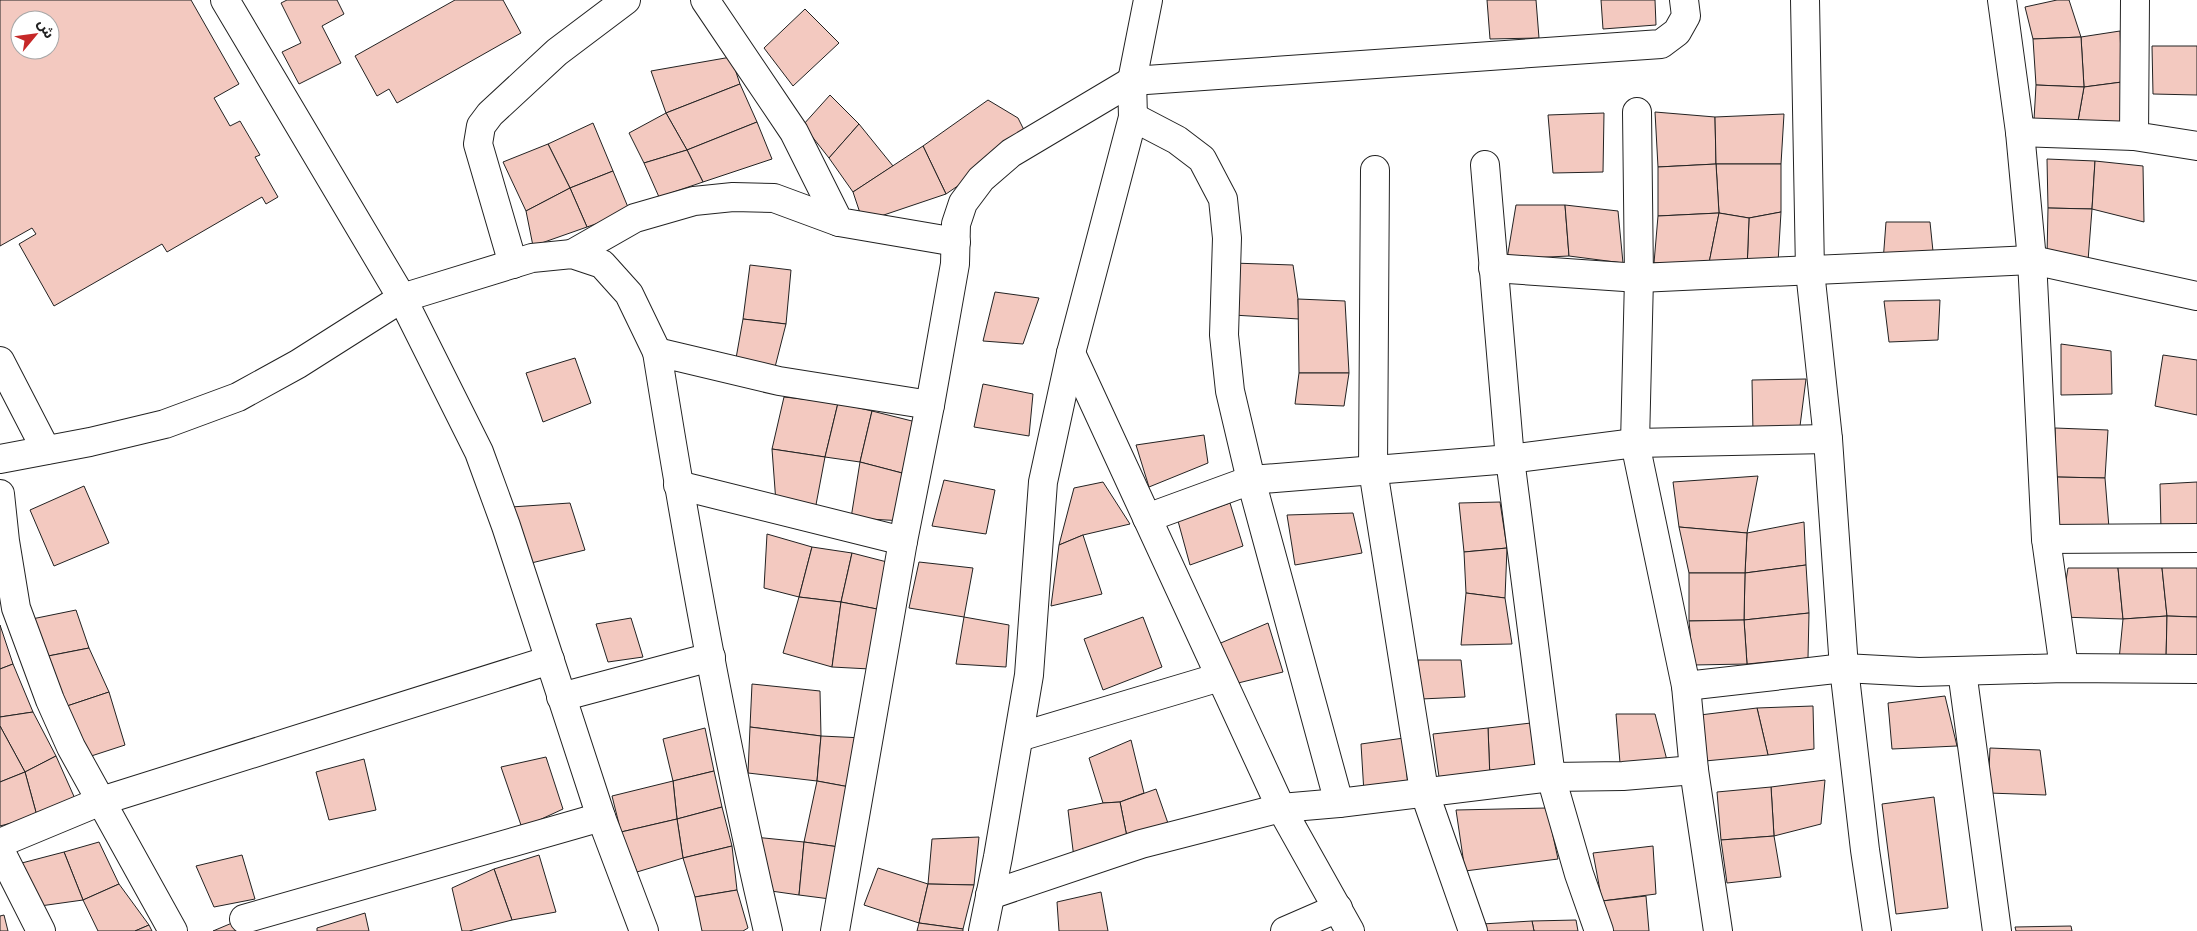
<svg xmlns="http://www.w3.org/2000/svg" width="2197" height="931" font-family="Karla,'Noto Sans Arabic',sans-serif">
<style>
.building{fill:#f3c9c0;stroke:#222;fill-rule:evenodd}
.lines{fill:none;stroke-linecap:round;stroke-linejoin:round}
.minor-casing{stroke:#222;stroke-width:30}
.minor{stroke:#fff;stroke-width:28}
</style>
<rect width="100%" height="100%" fill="#fff"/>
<g class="building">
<path d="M0,0H191L239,84L214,98L230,126L240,121L260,155L255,157L278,197L266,204L262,197L167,252L162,244L54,306L19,244L36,234L32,228L0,246ZM20,20H50V50H20Z"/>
<path d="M287,0H337L344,14L322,26L341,63L299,84L282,52L301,43L281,3Z"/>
<path d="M455,0H503L521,33L397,103L389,89L377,96L355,56Z"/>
<path d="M1487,0H1536L1539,38L1490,39Z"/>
<path d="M1601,0H1655L1656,25L1603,29Z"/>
<path d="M2057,0H2069L2081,37L2033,39L2025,7Z"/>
<path d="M805,9L839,43L793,86L764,48Z"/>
<path d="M2120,31L2122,82L2084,87L2081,37Z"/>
<path d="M2081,37L2084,87L2036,85L2033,39Z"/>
<path d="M2152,46H2197V95L2153,94Z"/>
<path d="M731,57L740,84L666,113L651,71Z"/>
<path d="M2122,82L2125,124L2078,121L2084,87Z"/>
<path d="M740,84L757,122L687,150L666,113Z"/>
<path d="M2036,85L2084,87L2078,121L2034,120Z"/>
<path d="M830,95L859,124L829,158L803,125Z"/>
<path d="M988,100L1018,118L1028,138L946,194L923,146Z"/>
<path d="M1655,112L1715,117L1716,164L1658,167Z"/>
<path d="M666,113L687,150L644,163L629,133Z"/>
<path d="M1604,113L1603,172L1553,173L1548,115Z"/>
<path d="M1784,114L1781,164H1716L1715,117Z"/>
<path d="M757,122L772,159L703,182L687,150Z"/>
<path d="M593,123L613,171L570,188L548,144Z"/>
<path d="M859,124L893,166L853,192L829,158Z"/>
<path d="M548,144L570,188L526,211L503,162Z"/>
<path d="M923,146L946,194L863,222L853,192Z"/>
<path d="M687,150L703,182L659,197L644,163Z"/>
<path d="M2047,159L2095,161L2092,209L2048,208Z"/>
<path d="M2095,161L2143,166L2144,222L2092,209Z"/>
<path d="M1716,164H1781V212L1749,218L1719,213Z"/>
<path d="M1716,164L1719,213L1658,216V167Z"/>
<path d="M613,171L630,212L587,227L570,188Z"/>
<path d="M570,188L587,227L533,246L526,211Z"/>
<path d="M1516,205H1565L1569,256L1507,259Z"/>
<path d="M1565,205L1618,211L1623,263L1569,256Z"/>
<path d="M2048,208L2092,209L2088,261L2047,257Z"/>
<path d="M1781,212L1778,263L1747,270L1749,218Z"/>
<path d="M1719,213L1709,263H1654L1658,216Z"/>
<path d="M1719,213L1749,218L1747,270L1709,263Z"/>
<path d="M1886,222H1930L1934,261L1883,262Z"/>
<path d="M1232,263L1293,265L1298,299L1299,319L1233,315Z"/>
<path d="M750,265L791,270L786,324L743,319Z"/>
<path d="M995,292L1039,298L1023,344L983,341Z"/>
<path d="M1298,299L1345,301L1349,373H1299Z"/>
<path d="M1940,300L1938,340L1889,342L1884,301Z"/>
<path d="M743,319L786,324L774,371L735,364Z"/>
<path d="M2061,344L2111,351L2112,394L2061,395Z"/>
<path d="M2163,355L2197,360V415L2155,406Z"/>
<path d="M575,358L591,403L543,422L526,373Z"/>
<path d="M1299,373H1349L1344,406L1295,404Z"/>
<path d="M1806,379L1799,434H1753L1752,380Z"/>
<path d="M983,384L1033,394L1029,436L974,427Z"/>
<path d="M784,397L838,403L825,457L772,449Z"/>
<path d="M838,403L872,411L860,462L825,457Z"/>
<path d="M872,411L916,422L902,473L860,462Z"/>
<path d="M2055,428L2108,430L2105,478L2056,477Z"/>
<path d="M1204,435L1208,463L1149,487L1136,445Z"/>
<path d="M772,449L825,457L815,510L776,503Z"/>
<path d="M860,462L902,473L904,521L851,518Z"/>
<path d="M1758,476L1747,533L1679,527L1673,482Z"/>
<path d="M2056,477L2105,478L2109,528L2056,527Z"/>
<path d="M944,480L995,490L986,534L932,526Z"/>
<path d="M1103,482L1130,524L1083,535L1059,545L1074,488Z"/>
<path d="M2197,482V528L2161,530L2160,484Z"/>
<path d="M84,486L109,543L54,566L30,510Z"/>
<path d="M1500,502L1507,548L1464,552L1459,503Z"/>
<path d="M570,503L585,550L523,565L511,507Z"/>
<path d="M1230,503L1243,546L1190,565L1178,521Z"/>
<path d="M1353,513L1362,553L1295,565L1287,515Z"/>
<path d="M1804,522L1806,565L1745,573L1747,533Z"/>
<path d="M1679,527L1747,533L1745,573H1689Z"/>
<path d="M767,534L812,547L799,597L764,588Z"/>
<path d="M1083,535L1102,594L1051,606L1059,545Z"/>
<path d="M812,547L852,553L841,602L799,597Z"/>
<path d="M1507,548L1505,598L1466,593L1464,552Z"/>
<path d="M852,553L887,562L877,609L841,602Z"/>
<path d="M919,562L973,568L964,617L909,608Z"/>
<path d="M1806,565L1809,613L1744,620L1745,573Z"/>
<path d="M2068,568H2118L2123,619L2060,617Z"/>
<path d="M2118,568H2162L2167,616L2123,619Z"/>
<path d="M2162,568H2197V617L2167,616Z"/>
<path d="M1689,573H1745L1744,620L1689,621Z"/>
<path d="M1466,593L1505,598L1512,644L1461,645Z"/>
<path d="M799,597L841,602L832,667L783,653Z"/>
<path d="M841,602L877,609L870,669L832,667Z"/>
<path d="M76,610L89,648L38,658L27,620Z"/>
<path d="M1809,613L1808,658L1747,664L1744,620Z"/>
<path d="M2167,616L2166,660H2119L2123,619Z"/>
<path d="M2167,616L2197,617V662L2166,660Z"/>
<path d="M964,617L1009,625L1006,667L956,664Z"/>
<path d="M1143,617L1162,667L1103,690L1084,639Z"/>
<path d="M631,618L643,657L608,662L596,624Z"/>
<path d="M1744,620L1747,664L1693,665L1689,621Z"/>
<path d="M1268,623L1283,672L1230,685L1216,645Z"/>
<path d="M0,625L13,664L0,669Z"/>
<path d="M89,648L109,692L58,709L38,658Z"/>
<path d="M1418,660H1461L1465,697L1421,699Z"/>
<path d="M13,664L33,712L0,717V669Z"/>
<path d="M752,684L820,691L821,736L750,727Z"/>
<path d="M109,692L125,745L79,760L58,709Z"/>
<path d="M1945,696L1957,746L1892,749L1888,703Z"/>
<path d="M1813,706L1814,749L1768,755L1757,708Z"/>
<path d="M1757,708L1768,755L1705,761L1700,715Z"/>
<path d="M33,712L56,756L25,772L0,726V717Z"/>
<path d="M1616,714H1655L1669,768L1621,775Z"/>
<path d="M1531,723L1536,776L1490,779L1488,728Z"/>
<path d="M0,726L25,772L0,782Z"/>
<path d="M750,727L821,736L817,781L748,773Z"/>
<path d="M705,728L714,771L673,781L663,739Z"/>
<path d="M1488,728L1490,779L1440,784L1433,734Z"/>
<path d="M821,736L864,738L855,788L817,781Z"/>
<path d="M1404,738L1408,788L1364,793L1361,744Z"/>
<path d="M1131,740L1144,793L1120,802L1103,803L1089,758Z"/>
<path d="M1990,748L2040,750L2046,795L1988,793Z"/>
<path d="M56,756L76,801L37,816L25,772Z"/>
<path d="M546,757L563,809L522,828L501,767Z"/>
<path d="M364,759L376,810L329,820L316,772Z"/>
<path d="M714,771L722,807L677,819L673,781Z"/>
<path d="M25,772L37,816L0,826V782Z"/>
<path d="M1825,780L1821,824L1774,836L1771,787Z"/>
<path d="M673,781L677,819L621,832L612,796Z"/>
<path d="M817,781L855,788L846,848L804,842Z"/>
<path d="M1771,787L1774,836L1721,840L1717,792Z"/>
<path d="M1156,789L1170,829L1127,837L1120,802Z"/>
<path d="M1934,797L1948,908L1896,914L1882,804Z"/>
<path d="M1120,802L1127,837L1074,858L1068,810L1103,803Z"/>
<path d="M722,807L732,846L683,858L677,819Z"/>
<path d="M1547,808L1558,859L1465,871L1456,810Z"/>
<path d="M677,819L683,858L637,872L621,832Z"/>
<path d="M1774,836L1781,877L1727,883L1721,840Z"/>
<path d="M754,837L804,842L799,895L764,890Z"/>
<path d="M979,837L974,885L928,884L932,839Z"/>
<path d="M99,842L119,884L83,900L64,852Z"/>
<path d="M804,842L846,848L838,900L799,895Z"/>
<path d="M732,846L737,890L695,897L683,858Z"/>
<path d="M1653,846L1656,894L1602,901L1593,853Z"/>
<path d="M64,852L83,900L33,907L18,864Z"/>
<path d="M242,855L255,899L214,907L196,866Z"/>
<path d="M539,855L556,912L512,920L494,869Z"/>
<path d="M878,868L928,884L919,923L864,905Z"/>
<path d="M494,869L512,920L469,931H462L452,888Z"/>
<path d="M119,884L149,925L135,931H98L83,900Z"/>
<path d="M928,884L974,885L963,929L919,923Z"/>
<path d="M737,890L748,928L743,931H702L695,897Z"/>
<path d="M1101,892L1108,931H1059L1057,902Z"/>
<path d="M1646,896L1649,931H1606L1602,901Z"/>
<path d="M365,913L369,931H317V928Z"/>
<path d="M4,915L8,931H0V916Z"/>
<path d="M1576,920L1578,931H1534L1532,921Z"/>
<path d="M1532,921L1534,931H1484L1482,924Z"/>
<path d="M232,923L236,931H213Z"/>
<path d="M919,923L963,929V931H917Z"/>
<path d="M149,925L152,931H135Z"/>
<path d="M2071,926L2072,931H2016L2015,927Z"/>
</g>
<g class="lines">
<g class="minor-casing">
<g id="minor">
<path d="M225,0L402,298L479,452L506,526L601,817L644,931"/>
<path d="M705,0L794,132L839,222L956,242"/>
<path d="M1805,0L1810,271L1828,439L1844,668L1865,850L1877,931"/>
<path d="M2002,0L2020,132L2032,260L2046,539L2064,668"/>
<path d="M2135,0L2134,136L2197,146"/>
<path d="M1637,112L1639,278L1635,443L1686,686L1694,770L1718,931"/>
<path d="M1133,117L1177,140L1202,159L1223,199L1227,238L1224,335L1230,391L1251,480L1339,803"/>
<path d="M2020,132L2134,136"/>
<path d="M1485,165L1510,459L1551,777L1579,874L1599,931"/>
<path d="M1375,170L1373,470L1424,791L1473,931"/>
<path d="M572,254L635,218L694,201L733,197L774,198L839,222"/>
<path d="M513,264L478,144L481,126L490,114L557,52L626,0"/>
<path d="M1493,268L1639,278L2032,260L2197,296"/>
<path d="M1071,353L1281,808L1350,931"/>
<path d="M0,361L46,450"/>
<path d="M0,459L90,442L165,424L238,397L298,364L402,298L532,258L572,254L602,264L629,294L657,352"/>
<path d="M678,485L903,541"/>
<path d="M0,494L5,541L16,608L50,700L71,747L173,931"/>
<path d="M1147,518L1251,480L1510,459L1635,443L1828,439"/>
<path d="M2046,539L2197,538"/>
<path d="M1962,671L1997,931"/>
<path d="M1686,686L1844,668L1919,672L2064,668L2197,669"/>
<path d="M561,697L711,657"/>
<path d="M1019,737L1220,677"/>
<path d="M0,843L101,801L550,660"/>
<path d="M0,850L41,931"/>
<path d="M990,895L1141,844L1281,808L1339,803L1551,777L1623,776L1694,770"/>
<path d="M244,919L601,817"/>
<path d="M768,931C723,740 688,546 657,352L779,381L930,405"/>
<path d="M835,931L903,541L930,405L955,264L956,224L963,203L981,179L1011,153L1132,81L1661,44L1677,32L1686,16L1684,0"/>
<path d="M983,931L998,857L1029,675L1043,482L1071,353L1133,117L1132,81L1148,0"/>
<path d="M1285,931L1338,908"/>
</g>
</g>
<use href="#minor" class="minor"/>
</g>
<g transform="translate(35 35) rotate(61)"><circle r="24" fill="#ffffff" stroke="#a7a7a7"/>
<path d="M0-4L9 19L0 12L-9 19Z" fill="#c62828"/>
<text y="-8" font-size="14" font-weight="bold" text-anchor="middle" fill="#222222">ش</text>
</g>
</svg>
